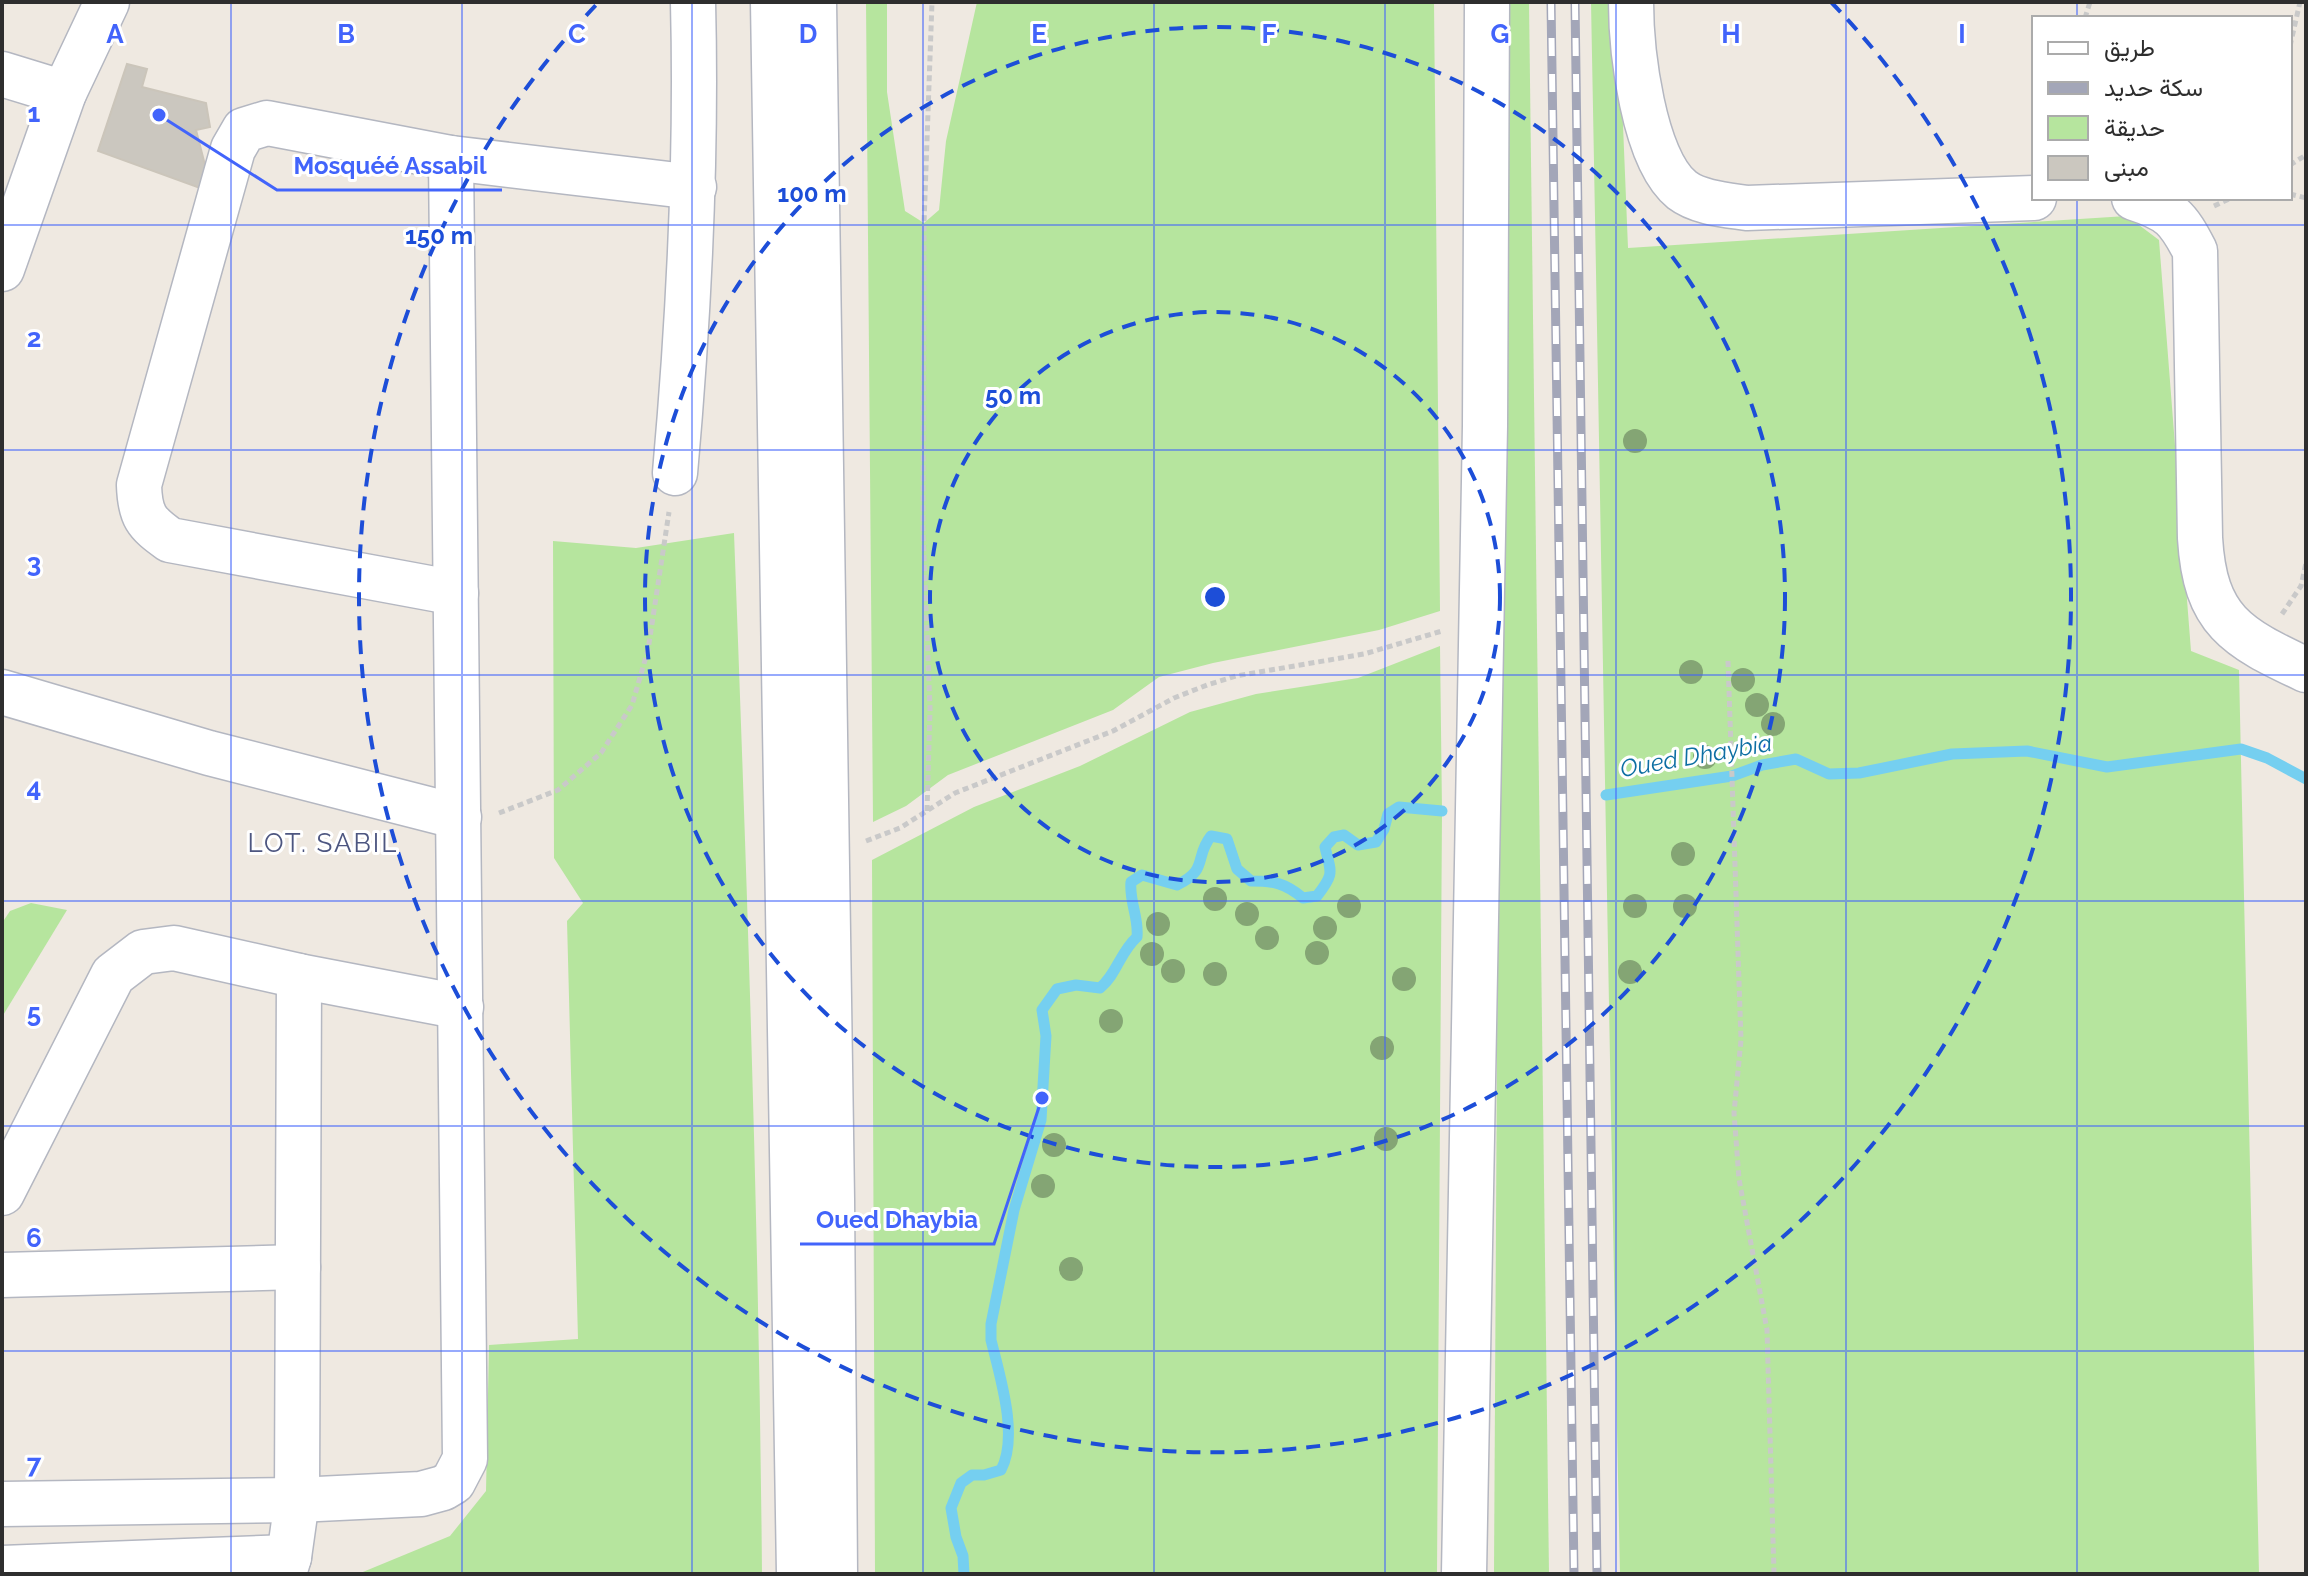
<svg xmlns="http://www.w3.org/2000/svg" width="2308" height="1576" font-family="Raleway,Vazirmatn,sans-serif">
<style>
.green{fill:#b6e59e}
.lines{fill:none;stroke-linecap:round;stroke-linejoin:round}
.stream{stroke:#75cff0;stroke-width:11}
.building{fill:#cbc7bf;stroke:#cbc5ba;stroke-width:2}
.minor-casing{stroke:#b4b7c1;stroke-width:47}
.tertiary-casing{stroke:#b4b7c1;stroke-width:47}
.secondary-casing{stroke:#b4b7c1;stroke-width:47}
.path{stroke:#c9c9c9;stroke-width:5;stroke-dasharray:6 4;stroke-linecap:butt}
.minor{stroke:#fff;stroke-width:44}
.tertiary{stroke:#fff;stroke-width:44}
.secondary{stroke:#fff;stroke-width:44}
.rail-casing{stroke:#a3a6b8;stroke-width:9}
.rail{stroke:#fff;stroke-width:6;stroke-dasharray:18;stroke-linecap:butt}
.tree{fill:#84a574}
.grid{fill:none;stroke:#4264fb;stroke-width:2;stroke-opacity:0.55}
.ring{fill:none;stroke:#1d4ed8;stroke-width:4;stroke-dasharray:14 10}
.labels{text-anchor:middle;stroke-width:6;stroke-linejoin:round;paint-order:stroke}
.water-label{font-size:24px;font-style:italic;fill:#0d6fa3;stroke:#fff}
.quarter-label{font-size:26px;letter-spacing:2px;fill:#4d5680;stroke:#fff}
.grid-label{font-size:26px;text-anchor:middle;font-weight:bold;fill:#4264fb;stroke:#fff;stroke-width:6;stroke-linejoin:round;paint-order:stroke}
.centre{fill:#1d4ed8;stroke:#fff;stroke-width:4}
.ring-label{font-size:24px;text-anchor:middle;font-weight:bold;fill:#1d4ed8;stroke:#fff;stroke-width:6;stroke-linejoin:round;paint-order:stroke}
.leader{fill:none;stroke:#4264fb;stroke-width:3}
.callout-dot{fill:#4264fb;stroke:#fff;stroke-width:3}
.callout-label{font-size:24px;text-anchor:middle;font-weight:bold;fill:#4264fb;stroke:#fff;stroke-width:6;stroke-linejoin:round;paint-order:stroke}
</style>
<rect width="100%" height="100%" fill="#efe9e1"/>
<g class="green">
<path d="M866,2H887V92L905,211L924,223L939,210L946,141L977,2H1434L1440,611L1379,630L1213,663L1159,677L1113,710L948,775L906,806L873,822Z"/>
<path d="M1503,2H1529L1549,1574H1494Z"/>
<path d="M1591,2H1618L1628,248L2127,216L2159,240L2191,651L2239,670L2259,1574H1620C1609,1050 1601,526 1591,2Z"/>
<path d="M734,533C747,880 759,1227 762,1574H358L450,1536L486,1491L489,1345L578,1339L567,921L583,903L554,858L553,541L636,548Z"/>
<path d="M1440,646L1442,811L1437,1574H875L872,860L974,807L1080,766L1190,712L1256,694L1358,678Z"/>
<path d="M31,903L67,910L2,1017V923L10,911Z"/>
</g>
<g class="lines">
<g class="stream">
<path d="M1606,795L1732,776L1762,765L1796,759L1829,774L1859,773L1952,754L2027,751L2107,767L2241,749L2267,758L2306,779"/>
<path d="M964,1574L963,1556L956,1537L951,1508L961,1483L972,1475H984L1001,1470C1019,1436 1000,1377 991,1340V1324L1014,1210L1041,1120L1046,1036L1042,1010L1057,989L1076,985L1100,988C1117,974 1120,952 1137,937C1139,917 1129,902 1131,882L1142,875L1177,885C1209,870 1194,857 1211,836L1227,839L1237,869L1251,881C1274,881 1285,883 1303,898L1317,896C1335,873 1331,873 1325,847L1334,837L1344,835L1358,845L1376,842L1384,829L1388,814L1399,807L1442,811"/>
</g>
</g>
<path class="building" d="M127,64L147,69L142,87L206,103L210,127L196,130L206,169L200,188L98,151Z"/>
<g class="lines">
<g class="minor-casing">
<g id="minor">
<path d="M2,74L64,93"/>
<path d="M2,269L64,93L107,2"/>
<path d="M675,473C689,316 697,160 693,2"/>
<path d="M456,593L170,540C146,523 140,516 139,485L233,149L244,130L267,123L451,158L694,187"/>
<path d="M2,692L209,753L459,817"/>
<path d="M2,1193L113,975L143,952L174,948L299,976L461,1007"/>
<path d="M2,1275L298,1267"/>
<path d="M2,1504L297,1500L421,1494L443,1488L453,1482L465,1459L451,158"/>
<path d="M2,1568L289,1557"/>
<path d="M284,1574L289,1557L297,1500L299,976"/>
<path d="M1464,1574L1485,426L1487,2"/>
</g>
</g>
<g class="tertiary-casing">
<g id="tertiary">
<path d="M1631,2C1631,49 1643,159 1682,190C1699,203 1727,205 1747,208L2034,198"/>
<path d="M2134,198C2171,210 2178,218 2195,251L2200,538C2205,621 2236,637 2306,670"/>
</g>
</g>
<g class="secondary-casing">
<g id="secondary">
<path d="M773,2L799,1574"/>
<path d="M814,2L832,1199L835,1574"/>
</g>
</g>
<g class="path">
<path d="M2085,18L2090,2"/>
<path d="M2290,46L2300,2"/>
<path d="M2290,165L2306,155"/>
<path d="M2290,194L2306,198"/>
<path d="M2214,206L2231,198"/>
<path d="M2282,614L2301,586L2306,563"/>
<path d="M1728,661L1741,1040L1734,1113L1739,1179L1767,1330L1774,1574"/>
<path d="M927,811L930,709L923,531L924,223L932,2"/>
<path d="M499,813L558,790L601,753L632,705L648,650L669,512"/>
<path d="M866,841L900,828L955,793L1113,731L1174,698L1207,685L1236,676L1364,654L1442,631"/>
</g>
<use href="#minor" class="minor"/>
<use href="#tertiary" class="tertiary"/>
<use href="#secondary" class="secondary"/>
<g class="rail-casing">
<g id="rail">
<path d="M1551,2L1574,1574"/>
<path d="M1575,2L1597,1574"/>
</g>
</g>
<use href="#rail" class="rail"/>
</g>
<g class="tree">
<circle cx="1635" cy="441" r="12"/>
<circle cx="1691" cy="672" r="12"/>
<circle cx="1743" cy="680" r="12"/>
<circle cx="1757" cy="705" r="12"/>
<circle cx="1773" cy="724" r="12"/>
<circle cx="1705" cy="757" r="12"/>
<circle cx="1683" cy="854" r="12"/>
<circle cx="1215" cy="899" r="12"/>
<circle cx="1349" cy="906" r="12"/>
<circle cx="1635" cy="906" r="12"/>
<circle cx="1685" cy="906" r="12"/>
<circle cx="1247" cy="914" r="12"/>
<circle cx="1158" cy="924" r="12"/>
<circle cx="1325" cy="928" r="12"/>
<circle cx="1267" cy="938" r="12"/>
<circle cx="1317" cy="953" r="12"/>
<circle cx="1152" cy="954" r="12"/>
<circle cx="1173" cy="971" r="12"/>
<circle cx="1630" cy="972" r="12"/>
<circle cx="1215" cy="974" r="12"/>
<circle cx="1404" cy="979" r="12"/>
<circle cx="1111" cy="1021" r="12"/>
<circle cx="1382" cy="1048" r="12"/>
<circle cx="1386" cy="1139" r="12"/>
<circle cx="1054" cy="1145" r="12"/>
<circle cx="1043" cy="1186" r="12"/>
<circle cx="1071" cy="1269" r="12"/>
</g>
<path class="grid" d="M231,2V1574M462,2V1574M692,2V1574M923,2V1574M1154,2V1574M1385,2V1574M1616,2V1574M1846,2V1574M2077,2V18M2077,198V1574M2,225H2306M2,450H2306M2,675H2306M2,901H2306M2,1126H2306M2,1351H2306"/>
<g class="ring">
<circle cx="1215" cy="597" r="285"/>
<circle cx="1215" cy="597" r="570"/>
<path d="M1831 2A856 856 0 1 1 599 2"/>
</g>
<g class="labels">
<g class="water-label">
<text transform="translate(1696 756) rotate(-10)" y="8">Oued Dhaybia</text>
</g>
<g class="quarter-label">
<text x="323" y="852">LOT. SABIL</text>
</g>
</g>
<g class="grid-label">
<text x="115" y="43">A</text>
<text x="346" y="43">B</text>
<text x="577" y="43">C</text>
<text x="808" y="43">D</text>
<text x="1039" y="43">E</text>
<text x="1269" y="43">F</text>
<text x="1500" y="43">G</text>
<text x="1731" y="43">H</text>
<text x="1962" y="43">I</text>
<text x="34" y="122">1</text>
<text x="34" y="347">2</text>
<text x="34" y="572">3</text>
<text x="34" y="797">4</text>
<text x="34" y="1022">5</text>
<text x="34" y="1247">6</text>
<text x="34" y="1473">7</text>
</g>
<circle cx="1215" cy="597" r="12" class="centre"/>
<g class="ring-label">
<text x="812" y="202">100 m</text>
<text x="439" y="244">150 m</text>
<text x="1013" y="404">50 m</text>
</g>
<path class="leader" d="M159 115L277 190H502M1042 1098L994 1244H800"/>
<g class="callout-dot">
<circle cx="159" cy="115" r="8"/>
<circle cx="1042" cy="1098" r="8"/>
</g>
<g class="callout-label">
<text x="390" y="174">Mosquéé Assabil</text>
<text x="897" y="1228">Oued Dhaybia</text>
</g>
<rect width="2308" height="1576" fill="none" stroke="#2e2e2e" stroke-width="8"/>
<rect x="2032" y="16" width="260" height="184" fill="#ffffff" stroke="#ababab" stroke-width="2"/>
<rect x="2048" y="42" width="40" height="12" fill="#ffffff" stroke="#ababab" stroke-width="2"/>
<text x="2104" y="56" font-size="24" fill="#2e2e2e">طريق</text>
<rect x="2048" y="82" width="40" height="12" fill="#a3a6b8" stroke="#ababab" stroke-width="2"/>
<text x="2104" y="96" font-size="24" fill="#2e2e2e">سكة حديد</text>
<rect x="2048" y="116" width="40" height="24" fill="#b6e59e" stroke="#ababab" stroke-width="2"/>
<text x="2104" y="136" font-size="24" fill="#2e2e2e">حديقة</text>
<rect x="2048" y="156" width="40" height="24" fill="#cbc7bf" stroke="#ababab" stroke-width="2"/>
<text x="2104" y="176" font-size="24" fill="#2e2e2e">مبنى</text>
</svg>
